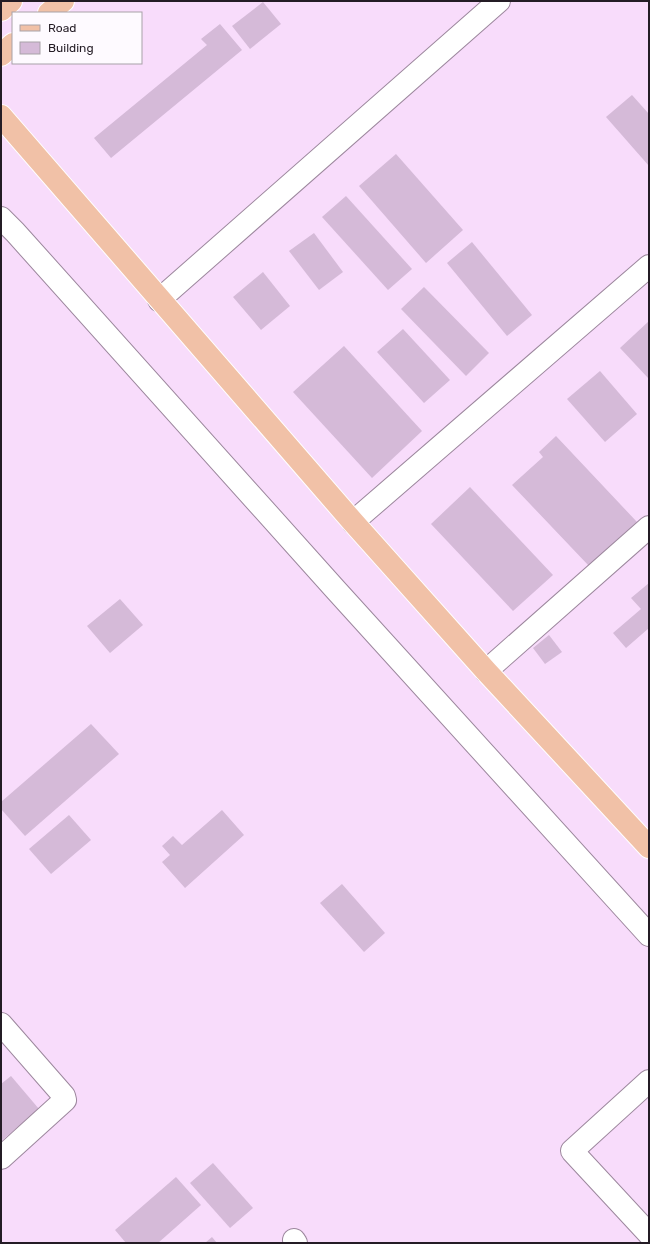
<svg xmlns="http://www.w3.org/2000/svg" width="650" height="1244" font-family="Rubik,sans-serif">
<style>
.built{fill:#f8dcfb;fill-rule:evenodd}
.building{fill:#d5bad8}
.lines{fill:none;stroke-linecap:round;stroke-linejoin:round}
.minor-casing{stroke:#9c879d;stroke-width:24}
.major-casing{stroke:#fff;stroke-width:24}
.minor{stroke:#fff;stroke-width:22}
.major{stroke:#f1c1a7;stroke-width:22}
</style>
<rect width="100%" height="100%" fill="#fce6fe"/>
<path class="built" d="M1,1H649V1243H1ZM13,13H141V63H13Z"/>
<g class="building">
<path d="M263,2L281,24L250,49L232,26Z"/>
<path d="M220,24L242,50L111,158L94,138L207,45L201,39Z"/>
<path d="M632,95L649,114V166L606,117Z"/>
<path d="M396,154L463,230L426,263L359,186Z"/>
<path d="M346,196L412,269L388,290L322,217Z"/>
<path d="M314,233L343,272L319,290L289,251Z"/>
<path d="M472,242L532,315L507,336L447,263Z"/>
<path d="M263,272L290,306L261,330L233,297Z"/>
<path d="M424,287L489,353L466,376L401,309Z"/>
<path d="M649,321V379L620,348Z"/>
<path d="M403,329L450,380L424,403L377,352Z"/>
<path d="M344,346L422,431L372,478L293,392Z"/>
<path d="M600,371L637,414L605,442L567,399Z"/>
<path d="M556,436L637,522L589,566L512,485L543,457L539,452Z"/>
<path d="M470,487L553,575L513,611L431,524Z"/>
<path d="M649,583V628L626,648L613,633L641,609L631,598Z"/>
<path d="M120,599L143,625L110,653L87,626Z"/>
<path d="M549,635L562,652L545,664L533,648Z"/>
<path d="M91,724L119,754L25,836L1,809V802Z"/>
<path d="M222,810L244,835L185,888L162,862L170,855L162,846L173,836L182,845Z"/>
<path d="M69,815L91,840L51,874L29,849Z"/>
<path d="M342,884L385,933L364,952L320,903Z"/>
<path d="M11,1076L39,1109L1,1141V1084Z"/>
<path d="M213,1163L253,1208L230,1228L190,1183Z"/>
<path d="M176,1177L201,1205L158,1243H126L115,1230Z"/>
<path d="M212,1237L217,1243H205Z"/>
</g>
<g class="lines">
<g class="minor-casing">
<g id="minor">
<path d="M1,218L15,232L335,589L649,935"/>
<path d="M159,300L499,1"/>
<path d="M353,522L649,266"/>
<path d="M486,671L649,527"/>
<path d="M1,1024L64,1096L65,1100L1,1158"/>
<path d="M649,1081L572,1151L649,1234"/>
<path d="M294,1240L296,1243"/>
</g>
</g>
<g class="major-casing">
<g id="major">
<path d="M1,10L11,1"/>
<path d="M49,13L63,1"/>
<path d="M1,55L13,44"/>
<path d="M1,116L353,522L486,671L649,847"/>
</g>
</g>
<use href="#minor" class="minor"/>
<use href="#major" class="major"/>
</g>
<rect width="650" height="1244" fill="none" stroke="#241c25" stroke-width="4"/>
<rect x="12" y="12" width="130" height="52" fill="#fefaff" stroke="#a7a1a8"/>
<rect x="20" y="25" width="20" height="6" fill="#f1c1a7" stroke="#a7a1a8"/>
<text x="48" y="32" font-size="12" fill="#241c25">Road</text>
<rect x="20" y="42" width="20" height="12" fill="#d5bad8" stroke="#a7a1a8"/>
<text x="48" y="52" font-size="12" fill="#241c25">Building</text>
</svg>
